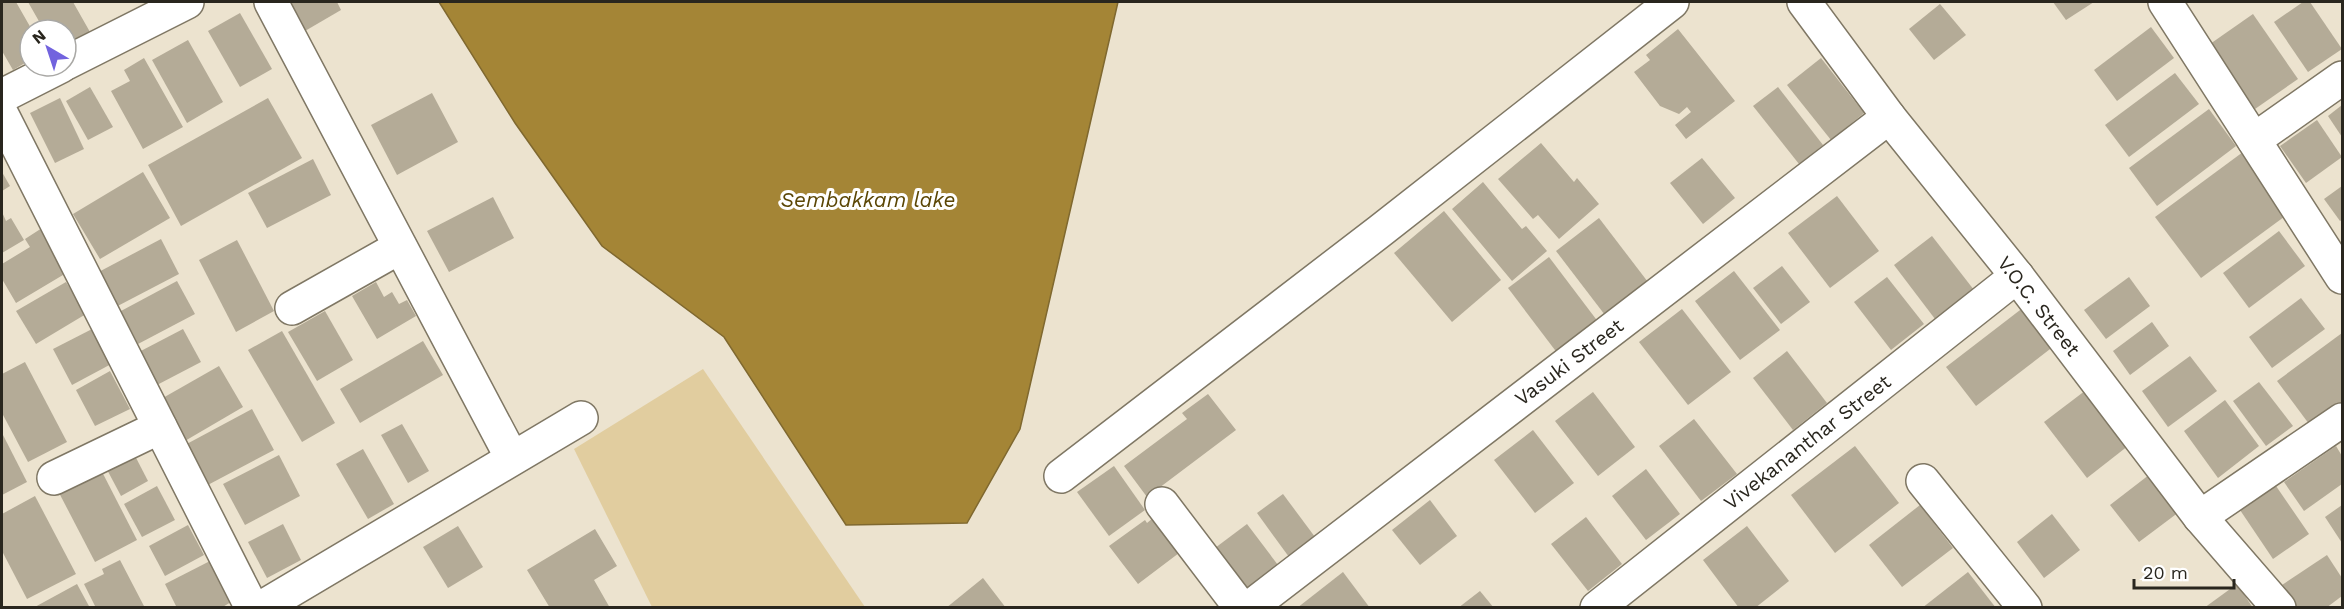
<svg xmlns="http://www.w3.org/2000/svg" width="2344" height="609" font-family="'Work Sans',sans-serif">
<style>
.green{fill:#e1cd9f}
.water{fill:#a48536;stroke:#7f682f;stroke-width:1.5}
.building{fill:#b4ab97}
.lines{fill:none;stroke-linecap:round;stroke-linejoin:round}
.minor-casing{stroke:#7f7764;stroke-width:36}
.minor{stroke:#fff;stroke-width:33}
.labels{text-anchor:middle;stroke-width:6;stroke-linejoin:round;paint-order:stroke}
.street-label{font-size:20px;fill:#29261e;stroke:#fff}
.water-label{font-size:21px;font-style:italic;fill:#5b4605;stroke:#fff}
</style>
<rect width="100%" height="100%" fill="#ece3cf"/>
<path class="green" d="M703,369L865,607H652L574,449Z"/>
<path class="water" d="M439,2H1118L1020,429L967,523L846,525L724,337L602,246L515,123Z"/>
<g class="building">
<path d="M2,2H16L32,30H30V60L13,70L2,51Z"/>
<path d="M28,2H73L90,32L67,45L66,30H44Z"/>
<path d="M288,2H337L341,10L305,31Z"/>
<path d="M2053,2H2094L2066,20Z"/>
<path d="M2303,2H2310L2342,49L2308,72L2274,22Z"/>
<path d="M1940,4L1966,35L1934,60L1909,29Z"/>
<path d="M240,13L272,69L240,87L208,31Z"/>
<path d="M2253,14L2298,79L2255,109L2210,44Z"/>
<path d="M2151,27L2174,58L2117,101L2094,70Z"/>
<path d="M1678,29L1735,101L1686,139L1675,125L1691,112L1687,107L1679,114L1660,106L1634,72L1650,60L1646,55Z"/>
<path d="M188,40L223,102L187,123L152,60Z"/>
<path d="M144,58L183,127L143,149L111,91L130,81L124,70Z"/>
<path d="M1821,58L1864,113L1831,140L1787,85Z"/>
<path d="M2175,73L2199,104L2129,157L2105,125Z"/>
<path d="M90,87L113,127L88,140L66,101Z"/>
<path d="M1778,87L1823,145L1799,164L1753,106Z"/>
<path d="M432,93L458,142L397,175L371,125Z"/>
<path d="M60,98L84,149L55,163L30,113Z"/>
<path d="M268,98L302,158L181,226L148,165Z"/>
<path d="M2342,105V137L2328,116Z"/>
<path d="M2209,109L2236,146L2157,206L2129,168Z"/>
<path d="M2317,120L2342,157L2306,183L2280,146Z"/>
<path d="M1541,143L1574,182L1577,178L1599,204L1559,239L1538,215L1533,219L1498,179Z"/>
<path d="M2243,152L2288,214L2201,278L2155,217Z"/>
<path d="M1702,158L1735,198L1703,224L1670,183Z"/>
<path d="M313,159L331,195L267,228L248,193Z"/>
<path d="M2,172L10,186L2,191Z"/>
<path d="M143,172L170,218L100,259L73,214Z"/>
<path d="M1483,182L1522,229L1526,226L1547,251L1512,281L1452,209Z"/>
<path d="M2342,186V220L2340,221L2324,199Z"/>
<path d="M1837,196L1879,251L1830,288L1788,233Z"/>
<path d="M493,197L514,238L449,272L427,231Z"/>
<path d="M1444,211L1501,280L1452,322L1394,253Z"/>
<path d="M2,212L6,221L11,218L24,240L2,253Z"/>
<path d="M1599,218L1651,286L1608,319L1556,251Z"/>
<path d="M42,228L68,272L16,303L2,279V264L30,247L25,239Z"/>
<path d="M2279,231L2305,266L2249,308L2223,273Z"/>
<path d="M1932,236L1974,290L1935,319L1894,265Z"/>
<path d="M161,239L179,274L110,310L93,275Z"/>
<path d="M237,240L274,311L236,332L199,260Z"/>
<path d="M1549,257L1602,327L1561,358L1508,288Z"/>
<path d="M1782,266L1810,302L1781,324L1753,288Z"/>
<path d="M1734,271L1780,330L1740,360L1695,301Z"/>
<path d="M1887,277L1924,324L1891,350L1854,302Z"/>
<path d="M2129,277L2150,306L2106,339L2084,310Z"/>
<path d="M177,281L195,314L138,344L121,311Z"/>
<path d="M66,282L86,314L36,344L16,311Z"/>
<path d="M376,282L384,297L392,292L399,304L407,300L416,316L377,339L352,296Z"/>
<path d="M2301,298L2325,329L2272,368L2249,337Z"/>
<path d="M2024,307L2054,346L1976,406L1946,367Z"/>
<path d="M1682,309L1731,372L1688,405L1639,342Z"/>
<path d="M325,311L353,360L317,381L288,332Z"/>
<path d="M2152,322L2169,346L2130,375L2113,351Z"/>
<path d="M96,327L115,362L72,385L53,349Z"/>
<path d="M183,329L201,362L155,386L137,353Z"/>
<path d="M282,331L335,423L302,442L248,350Z"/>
<path d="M2342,333V405L2312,428L2277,381Z"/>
<path d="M423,341L443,375L360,423L340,389Z"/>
<path d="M1787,351L1827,403L1793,430L1753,378Z"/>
<path d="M2190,356L2217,391L2168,427L2142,391Z"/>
<path d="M25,362L67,442L28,462L2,413V374Z"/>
<path d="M219,366L243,407L178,445L154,403Z"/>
<path d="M110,371L130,409L95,426L76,390Z"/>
<path d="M2259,382L2293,426L2266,446L2233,401Z"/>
<path d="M2090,387L2133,442L2087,478L2044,422Z"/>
<path d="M1593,392L1635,447L1598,476L1555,421Z"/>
<path d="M1208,394L1236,430L1147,497L1124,466L1187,419L1182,413Z"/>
<path d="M2225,400L2259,446L2218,478L2184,431Z"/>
<path d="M252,409L274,450L204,487L183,446Z"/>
<path d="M1694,419L1737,474L1701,501L1659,446Z"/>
<path d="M402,424L429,471L408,483L381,435Z"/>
<path d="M1533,430L1574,483L1535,513L1494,460Z"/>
<path d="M2,433L27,482L2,495Z"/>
<path d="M1855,446L1899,503L1835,553L1791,495Z"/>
<path d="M2336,446L2342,456V484L2304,511L2284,482Z"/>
<path d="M363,449L394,504L368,519L336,464Z"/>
<path d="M132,450L148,481L121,496L104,464Z"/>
<path d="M279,455L300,496L245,525L223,484Z"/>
<path d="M98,464L137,540L95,562L56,487Z"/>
<path d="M1114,466L1145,510L1109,536L1077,492Z"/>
<path d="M2158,468L2187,506L2139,542L2110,505Z"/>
<path d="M1646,469L1680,514L1646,540L1612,496Z"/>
<path d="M157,486L175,520L142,537L124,504Z"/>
<path d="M2276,486L2309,534L2273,559L2240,510Z"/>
<path d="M1283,494L1315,537L1289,557L1257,513Z"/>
<path d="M35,496L76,574L27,599L2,551V514Z"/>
<path d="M1430,500L1457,536L1420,565L1392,530Z"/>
<path d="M1920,505L1953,548L1902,587L1869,545Z"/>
<path d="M2342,505V543L2325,517Z"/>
<path d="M2052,514L2080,550L2044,578L2017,542Z"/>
<path d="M1586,517L1622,564L1588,591L1551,544Z"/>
<path d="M1153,518L1179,553L1138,584L1109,546L1145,520L1147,523Z"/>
<path d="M283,524L301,560L267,578L248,542Z"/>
<path d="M1247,524L1281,569L1250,593L1215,548Z"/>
<path d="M188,525L204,555L165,576L149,546Z"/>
<path d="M458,526L483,567L448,588L423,547Z"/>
<path d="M1747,526L1789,581L1755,608H1739L1703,560Z"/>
<path d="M595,529L617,566L594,580L610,608H550L527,570Z"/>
<path d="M2327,555L2342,578V596L2326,608H2298L2282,585Z"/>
<path d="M120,560L145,608H96L84,584L104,574L102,569Z"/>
<path d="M210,561L231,602L221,608H177L165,584Z"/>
<path d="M1343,572L1370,608H1297Z"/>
<path d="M1968,572L1996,608H1922Z"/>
<path d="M983,578L1006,608H946Z"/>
<path d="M77,584L90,608H33Z"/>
<path d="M2237,584L2253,608H2204Z"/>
<path d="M1480,591L1494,608H1458Z"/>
</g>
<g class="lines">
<g class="minor-casing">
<g id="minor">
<path d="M271,2L512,458"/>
<path d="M1804,2L1889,117L2017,276L2200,517L2279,608"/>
<path d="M2165,2L2342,277"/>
<path d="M66,63L187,2"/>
<path d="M2,96L61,66"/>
<path d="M2,115L252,608"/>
<path d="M2254,140L2342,78"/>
<path d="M292,308L400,247"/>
<path d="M1061,476L1380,231L1672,2"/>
<path d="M54,478L160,427"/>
<path d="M1923,481L2025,608"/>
<path d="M1162,504L1241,608"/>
<path d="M2200,517L2342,420"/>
<path d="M261,608L581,418"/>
<path d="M1249,608L1889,117"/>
<path d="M1597,608L2017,276"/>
</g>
</g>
<use href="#minor" class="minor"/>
</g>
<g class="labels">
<g class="street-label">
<text transform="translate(2039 306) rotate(52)" y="7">V.O.C. Street</text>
<text transform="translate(1569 362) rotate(-37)" y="7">Vasuki Street</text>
<text transform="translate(1807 442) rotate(-38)" y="7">Vivekananthar Street</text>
</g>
<g class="water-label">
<text x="868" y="207">Sembakkam lake</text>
</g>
</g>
<rect width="2344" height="609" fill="none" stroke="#29261e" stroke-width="6"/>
<g transform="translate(48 48) rotate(321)"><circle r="28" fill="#ffffff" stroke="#a9a8a5" stroke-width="1.5"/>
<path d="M0-4.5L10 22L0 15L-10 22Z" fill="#7263de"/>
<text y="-9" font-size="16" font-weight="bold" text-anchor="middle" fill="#29261e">N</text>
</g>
<path d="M2134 579v9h100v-9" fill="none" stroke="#29261e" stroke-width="3"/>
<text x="2143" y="579" font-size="18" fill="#29261e" stroke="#ffffff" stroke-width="4.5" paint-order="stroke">20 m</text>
</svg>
